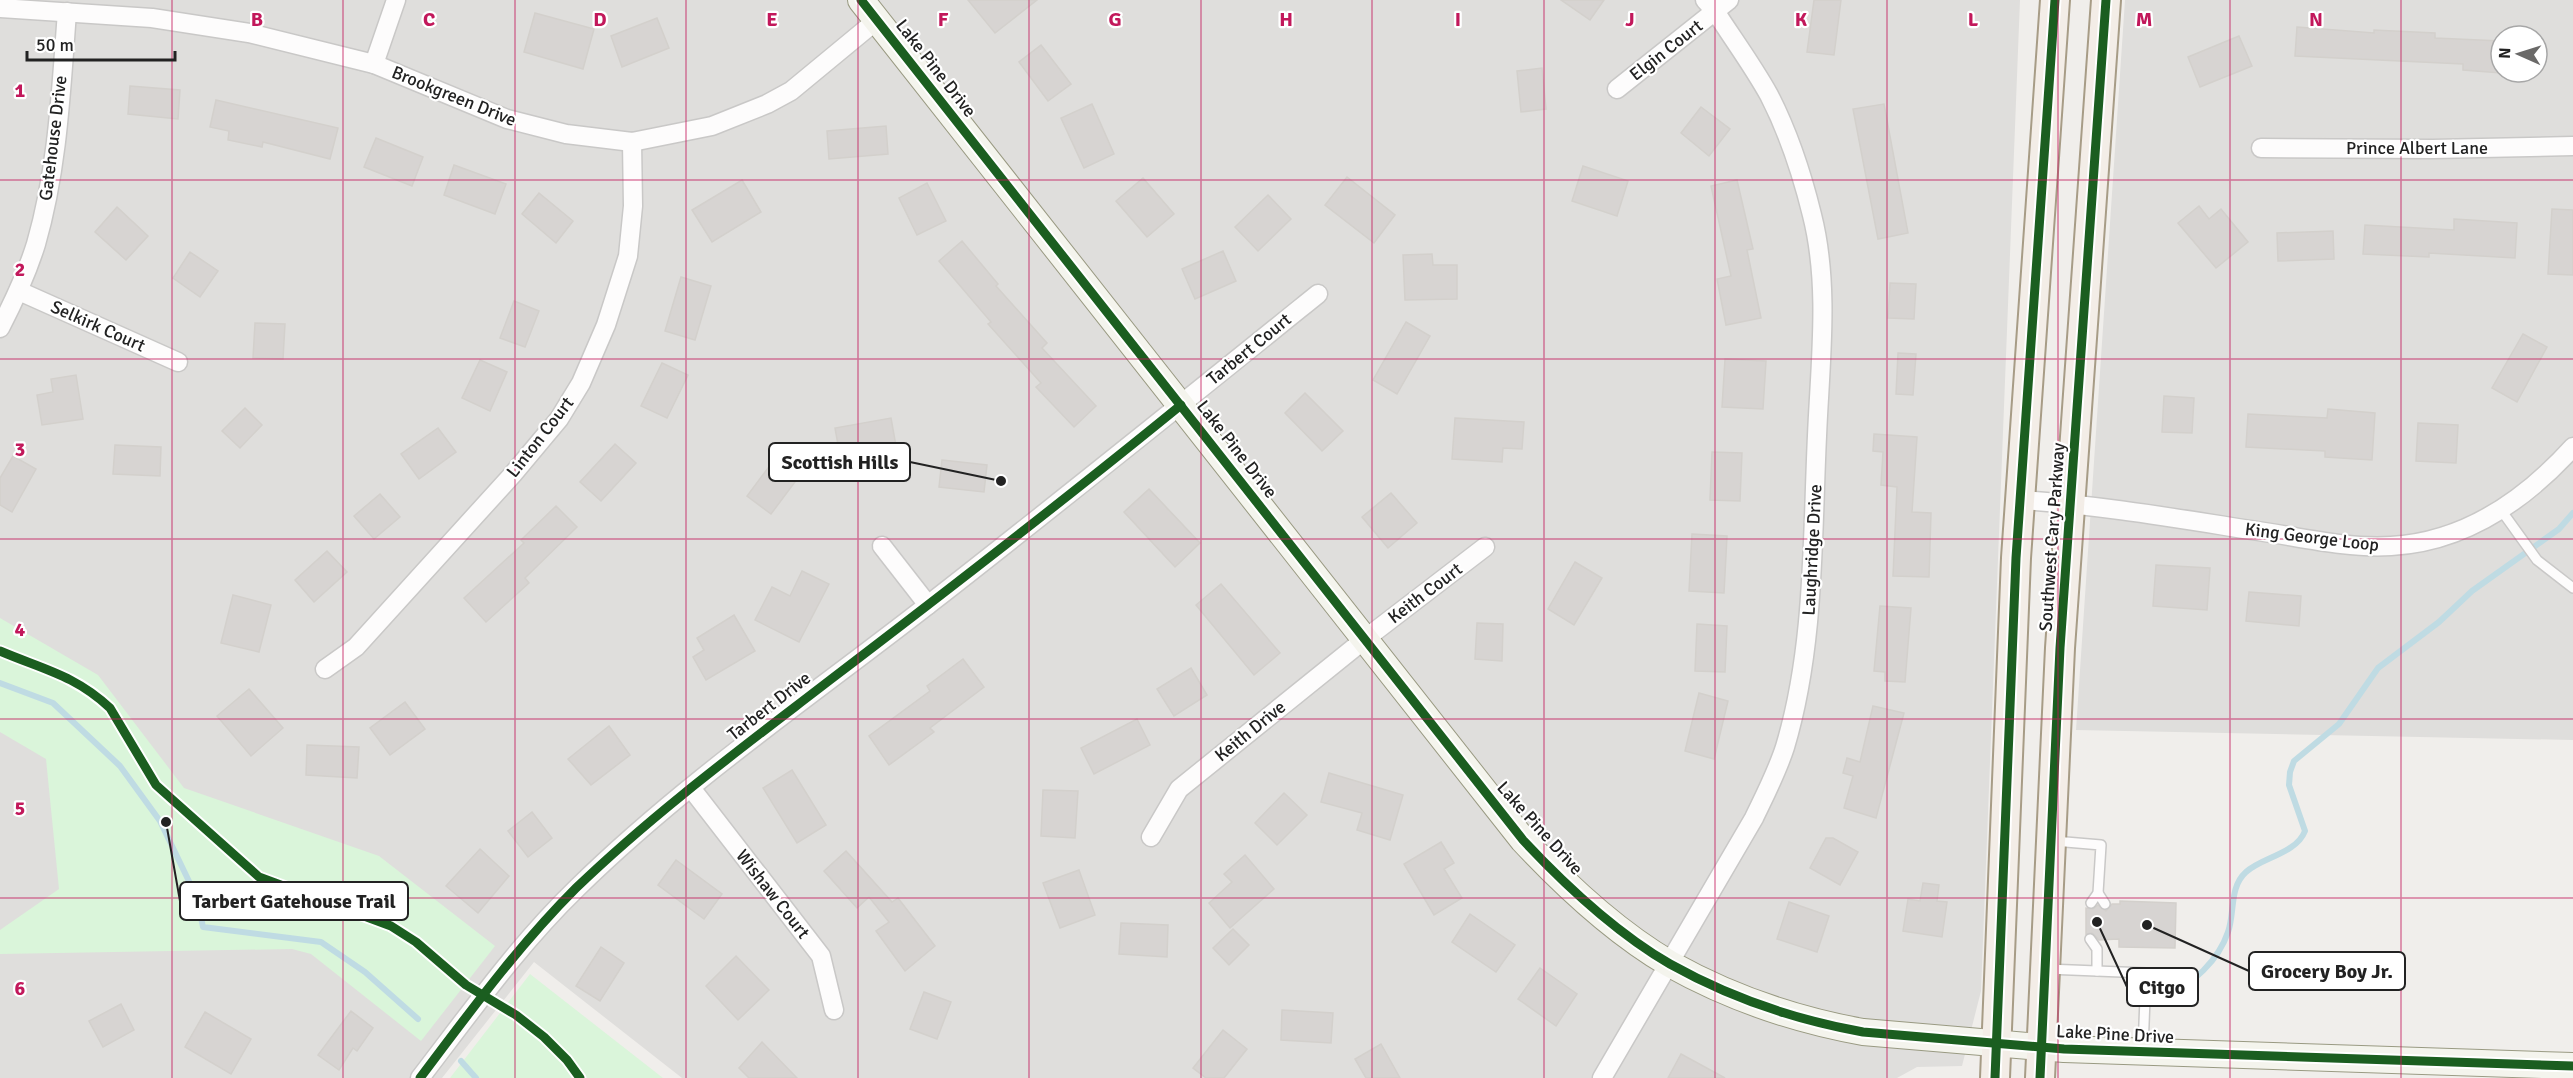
<svg xmlns="http://www.w3.org/2000/svg" width="2573" height="1078" font-family="Signika,sans-serif">
<style>
.residential{fill:#dfdedc;fill-rule:evenodd}
.park{fill:#daf5da}
.lines{fill:none;stroke-linecap:round;stroke-linejoin:round}
.stream{stroke:#bfdbe3;stroke-width:6}
.building{fill:#d7d4d2;stroke:#d3d0cc;stroke-width:1.5}
.lane-casing{stroke:#c9c8c7;stroke-width:12}
.street-casing{stroke:#c9c8c7;stroke-width:21}
.secondary-casing{stroke:#999a82;stroke-width:28}
.primary-casing{stroke:#a79c86;stroke-width:32}
.lane{stroke:#fdfcfc;stroke-width:9}
.street{stroke:#fdfcfc;stroke-width:18}
.secondary{stroke:#f4f4ed;stroke-width:26}
.primary{stroke:#f3ede7;stroke-width:28}
.cycleway-casing{stroke:#fff;stroke-width:13}
.cycleway{stroke:#1b5e20;stroke-width:9}
.grid{fill:none;stroke:#c2185b;stroke-width:1.5;stroke-opacity:0.55}
.labels{text-anchor:middle;stroke-width:4.5;stroke-linejoin:round;paint-order:stroke}
.street-label{font-size:18px;fill:#222;stroke:#fff}
.grid-label{font-size:20px;text-anchor:middle;font-weight:bold;fill:#c2185b;stroke:#fff;stroke-width:4.5;stroke-linejoin:round;paint-order:stroke}
.leader{fill:none;stroke:#222;stroke-width:2}
.callout-dot{fill:#222;stroke:#fff;stroke-width:2}
.callout{fill:#fff;stroke:#222;stroke-width:2}
.callout-label{font-size:20px;text-anchor:middle;font-weight:bold;fill:#222}
</style>
<rect width="100%" height="100%" fill="#f0eeeb"/>
<g class="residential">
<path d="M0,0H2020L1981,991L1962,1066L1917,1067L1897,1078H682L534,962L442,1078H0Z"/>
<path d="M2125,0H2573V740L2076,730ZM2501,36H2537V72H2501Z"/>
</g>
<g class="park">
<path d="M0,618L98,675L184,788L379,856L495,946L421,1041L311,954L292,949L0,954V930L59,889L46,759L0,732Z"/>
<path d="M530,974L663,1078H450Z"/>
</g>
<g class="lines">
<g class="stream">
<path d="M0,683L53,703L120,766L160,821L197,898L203,927L321,942L365,972L418,1019"/>
<path d="M2167,998C2193,982 2218,962 2228,932C2235,913 2229,887 2246,872C2262,857 2296,854 2305,831L2289,785L2290,772L2294,761L2339,724L2378,668L2439,622L2472,591L2559,529L2573,513"/>
<path d="M461,1061L476,1078"/>
</g>
</g>
<g class="building">
<path d="M968,0H1037L995,33Z"/>
<path d="M1561,0H1604L1590,20Z"/>
<path d="M1814,0H1841L1834,55L1807,52Z"/>
<path d="M535,13L594,29L583,69L524,52Z"/>
<path d="M657,18L669,48L622,67L611,36Z"/>
<path d="M2297,27L2374,33V30L2435,33V38L2501,41V73L2463,70V64L2295,56Z"/>
<path d="M2239,36L2252,66L2200,87L2188,57Z"/>
<path d="M1041,45L1071,84L1048,101L1019,62Z"/>
<path d="M1542,68L1546,109L1521,112L1517,71Z"/>
<path d="M130,86L180,90L178,119L128,114Z"/>
<path d="M216,100L338,128L330,159L263,142L262,147L228,140L229,131L210,127Z"/>
<path d="M1092,104L1114,154L1084,168L1061,118Z"/>
<path d="M1884,104L1908,233L1878,239L1853,109Z"/>
<path d="M1701,107L1730,129L1709,156L1681,133Z"/>
<path d="M886,126L888,154L829,159L827,131Z"/>
<path d="M376,138L423,157L412,186L364,167Z"/>
<path d="M454,165L506,184L495,214L444,195Z"/>
<path d="M1583,166L1628,181L1617,216L1572,201Z"/>
<path d="M1347,177L1395,215L1374,243L1325,205Z"/>
<path d="M1143,178L1174,214L1147,237L1116,201Z"/>
<path d="M742,180L761,212L712,242L692,210Z"/>
<path d="M1737,180L1753,249L1747,250L1761,318L1726,325L1717,279L1731,276L1711,186Z"/>
<path d="M927,183L946,221L917,235L899,198Z"/>
<path d="M539,193L573,221L556,243L522,214Z"/>
<path d="M1268,195L1291,219L1258,251L1235,227Z"/>
<path d="M2199,206L2209,219L2221,209L2248,242L2216,268L2178,223Z"/>
<path d="M117,207L148,236L126,260L95,232Z"/>
<path d="M2552,209L2573,210V275L2548,274Z"/>
<path d="M2454,219L2517,223L2515,258L2429,253V257L2363,254L2365,225L2454,230Z"/>
<path d="M2333,231L2334,259L2278,261L2277,233Z"/>
<path d="M962,241L998,284L996,286L1047,343L1042,348L1096,406L1074,427L1036,387L1041,383L988,324L991,322L939,261Z"/>
<path d="M1223,251L1236,281L1195,299L1182,269Z"/>
<path d="M190,252L218,271L200,297L173,278Z"/>
<path d="M1432,254L1433,265H1457V299L1405,300L1403,255Z"/>
<path d="M681,277L711,286L695,340L665,331Z"/>
<path d="M1890,283L1916,284L1914,319L1888,318Z"/>
<path d="M514,301L539,311L525,347L500,338Z"/>
<path d="M1406,322L1430,336L1397,394L1373,380Z"/>
<path d="M255,323L285,324L283,359L253,358Z"/>
<path d="M2523,334L2547,347L2517,402L2492,388Z"/>
<path d="M1898,353L1916,354L1913,395L1896,394Z"/>
<path d="M1725,359L1766,361L1763,409L1722,407Z"/>
<path d="M480,360L507,372L490,411L462,398Z"/>
<path d="M662,363L688,375L667,418L641,406Z"/>
<path d="M76,375L83,419L42,425L37,395L53,392L51,379Z"/>
<path d="M1305,393L1343,431L1322,451L1285,413Z"/>
<path d="M2164,396L2194,398L2192,433L2162,432Z"/>
<path d="M245,408L262,425L240,448L222,431Z"/>
<path d="M2328,409L2375,413L2372,460L2325,457V451L2246,447L2248,414L2327,418Z"/>
<path d="M891,418L896,446L840,456L835,428Z"/>
<path d="M1455,418L1524,422L1522,449L1503,448L1502,462L1452,459Z"/>
<path d="M2418,423L2458,425L2456,463L2416,461Z"/>
<path d="M438,428L456,452L419,479L401,454Z"/>
<path d="M1874,434L1917,437L1912,512L1931,513L1929,577L1893,576L1897,487L1881,485L1883,452L1873,451Z"/>
<path d="M615,444L636,463L601,501L580,482Z"/>
<path d="M115,445L161,447L160,476L113,474Z"/>
<path d="M1712,452L1742,453L1740,501L1710,500Z"/>
<path d="M13,456L36,469L12,512L0,505V478Z"/>
<path d="M942,460L987,465L984,492L939,487Z"/>
<path d="M771,464L795,482L771,514L747,496Z"/>
<path d="M1149,489L1200,543L1175,567L1124,512Z"/>
<path d="M1391,493L1417,523L1388,548L1362,517Z"/>
<path d="M380,494L400,517L374,539L354,516Z"/>
<path d="M556,506L577,527L525,578L529,583L486,622L464,598L524,543L521,540Z"/>
<path d="M1692,534L1727,536L1724,593L1689,591Z"/>
<path d="M327,551L347,572L314,602L295,580Z"/>
<path d="M1575,562L1602,578L1574,625L1548,609Z"/>
<path d="M2156,565L2210,568L2207,610L2153,606Z"/>
<path d="M802,571L829,584L799,642L755,620L772,587L790,596Z"/>
<path d="M1221,584L1280,653L1254,675L1196,605Z"/>
<path d="M2249,592L2301,596L2299,626L2246,621Z"/>
<path d="M233,595L271,605L259,652L221,643Z"/>
<path d="M1880,606L1911,608L1905,682L1885,681V672L1874,671Z"/>
<path d="M734,615L755,651L706,680L693,657L704,650L697,638Z"/>
<path d="M1477,623L1503,624L1502,661L1475,659Z"/>
<path d="M1697,624L1727,626L1725,672L1695,671Z"/>
<path d="M963,659L984,687L930,728L934,732L889,765L869,736L930,691L927,686Z"/>
<path d="M1191,668L1207,695L1174,716L1157,689Z"/>
<path d="M249,689L283,728L251,756L217,716Z"/>
<path d="M1699,693L1728,701L1714,759L1685,751Z"/>
<path d="M405,702L425,729L390,755L370,728Z"/>
<path d="M1873,706L1904,713L1876,818L1844,808L1853,776L1843,773L1847,758L1860,762Z"/>
<path d="M1137,719L1150,745L1094,774L1081,748Z"/>
<path d="M609,726L630,755L591,785L568,759Z"/>
<path d="M307,745L359,747L357,778L306,775Z"/>
<path d="M792,770L826,825L797,843L763,788Z"/>
<path d="M1329,773L1403,795L1390,840L1357,830L1362,813L1321,802Z"/>
<path d="M1043,790L1078,791L1075,838L1041,836Z"/>
<path d="M1284,793L1307,815L1277,845L1255,823Z"/>
<path d="M532,812L552,838L528,857L508,831Z"/>
<path d="M1826,838H1833L1858,852L1840,885L1810,868Z"/>
<path d="M1441,842L1454,863L1444,869L1462,898L1434,915L1404,864Z"/>
<path d="M480,849L509,876L478,913L446,886Z"/>
<path d="M846,851L892,902L898,898L935,946L905,971L876,931L889,922L869,897L857,908L824,871Z"/>
<path d="M1245,855L1274,889L1230,928L1209,903L1232,882L1224,874Z"/>
<path d="M676,860L722,894L704,919L658,885Z"/>
<path d="M1079,870L1095,915L1060,928L1043,883Z"/>
<path d="M1923,883L1939,885L1937,901L1947,902L1942,937L1903,931L1908,899L1920,901Z"/>
<path d="M2120,901L2176,903L2175,948L2119,947V939L2099,940L2092,933L2086,934V908L2093,909L2098,905L2106,911L2112,904H2120Z"/>
<path d="M1789,902L1829,916L1817,952L1777,939Z"/>
<path d="M1470,914L1515,945L1496,972L1452,942Z"/>
<path d="M1121,923L1168,925L1167,957L1119,954Z"/>
<path d="M1233,929L1249,945L1229,965L1213,948Z"/>
<path d="M601,947L624,963L600,1001L576,986Z"/>
<path d="M736,956L769,990L738,1020L706,986Z"/>
<path d="M1540,968L1577,994L1556,1026L1518,999Z"/>
<path d="M924,992L951,1002L937,1039L910,1029Z"/>
<path d="M121,1004L134,1030L103,1047L89,1021Z"/>
<path d="M1282,1010L1333,1013L1331,1043L1281,1040Z"/>
<path d="M351,1011L373,1028L357,1051L353,1048L339,1070L318,1055Z"/>
<path d="M205,1012L251,1039L231,1074L185,1047Z"/>
<path d="M1223,1030L1247,1049L1224,1078H1206L1193,1068Z"/>
<path d="M762,1042L797,1078H749L739,1068Z"/>
<path d="M1381,1044L1400,1078H1366L1355,1059Z"/>
<path d="M1681,1054L1725,1078H1668Z"/>
</g>
<g class="lines">
<g class="lane-casing">
<g id="lane">
<path d="M2501,510L2537,560L2573,588"/>
<path d="M2054,841L2101,845L2098,893L2091,903"/>
<path d="M2098,893L2105,904"/>
<path d="M2090,939L2097,949V971"/>
<path d="M2047,969L2146,973L2143,1049"/>
</g>
</g>
<g class="street-casing">
<g id="street">
<path d="M0,8L152,18L249,33L374,64L507,119L566,134L632,142L712,126L767,104L791,91L877,20"/>
<path d="M374,64L396,0"/>
<path d="M1617,89L1729,0"/>
<path d="M2261,148L2433,149L2573,146"/>
<path d="M19,291L178,362"/>
<path d="M0,328C14,301 27,273 36,244C58,168 61,90 67,12"/>
<path d="M2021,500C2098,505 2174,518 2251,530C2296,536 2345,549 2391,546C2465,542 2525,500 2573,447"/>
<path d="M882,546L928,605"/>
<path d="M325,669L356,647L513,474L559,419L581,383L606,325L628,256L633,206L632,142"/>
<path d="M691,788L821,956L834,1010"/>
<path d="M1151,837L1179,789L1365,639L1485,547"/>
<path d="M420,1078C470,1013 518,945 577,888C684,783 810,697 928,605C1059,503 1189,398 1318,294"/>
<path d="M1602,1078L1754,818C1765,795 1777,772 1785,747C1815,647 1812,540 1817,436C1820,363 1830,286 1812,215C1802,174 1788,132 1769,95C1753,66 1733,39 1715,11L1705,0"/>
</g>
</g>
<g class="secondary-casing">
<path id="secondary" d="M861,0L1523,840C1566,886 1615,932 1670,964C1729,997 1796,1020 1863,1032L2064,1049L2573,1066"/>
</g>
<g class="primary-casing">
<g id="primary">
<path d="M1995,1078L2016,558L2055,0"/>
<path d="M2040,1078L2060,648L2106,0"/>
</g>
</g>
<use href="#lane" class="lane"/>
<use href="#street" class="street"/>
<use href="#secondary" class="secondary"/>
<use href="#primary" class="primary"/>
<g class="cycleway-casing">
<g id="cycleway">
<path d="M861,0L1523,840C1566,886 1615,932 1670,964C1729,997 1796,1020 1863,1032L2064,1049L2573,1066"/>
<path d="M0,651C42,669 75,675 110,708L156,785L259,877L391,926L416,942L466,985L516,1015L544,1037L567,1060L580,1078"/>
<path d="M420,1078C469,1013 518,946 576,888C655,812 743,747 830,680C948,590 1066,499 1181,405"/>
<path d="M1995,1078L2016,558L2055,0"/>
<path d="M2040,1078L2060,648L2106,0"/>
</g>
</g>
<use href="#cycleway" class="cycleway"/>
</g>
<path class="grid" d="M172,0V1078M343,0V1078M515,0V1078M686,0V1078M858,0V1078M1029,0V1078M1201,0V1078M1372,0V1078M1544,0V1078M1715,0V1078M1887,0V1078M2058,0V1078M2230,0V1078M2401,0V1078M0,180H2573M0,359H2573M0,539H2573M0,719H2573M0,898H2573"/>
<g class="labels">
<g class="street-label">
<text transform="translate(1666 50) rotate(-38)" y="6">Elgin Court</text>
<text transform="translate(936 68) rotate(52)" y="6">Lake Pine Drive</text>
<text transform="translate(454 96) rotate(22)" y="6">Brookgreen Drive</text>
<text transform="translate(53 138) rotate(-83)" y="6">Gatehouse Drive</text>
<text x="2417" y="154">Prince Albert Lane</text>
<text transform="translate(98 326) rotate(24)" y="6">Selkirk Court</text>
<text transform="translate(1249 349) rotate(-39)" y="6">Tarbert Court</text>
<text transform="translate(540 437) rotate(-52)" y="6">Linton Court</text>
<text transform="translate(1237 449) rotate(52)" y="6">Lake Pine Drive</text>
<text transform="translate(2052 537) rotate(-86)" y="6">Southwest Cary Parkway</text>
<text transform="translate(2312 537) rotate(7)" y="6">King George Loop</text>
<text transform="translate(1812 550) rotate(-87)" y="6">Laughridge Drive</text>
<text transform="translate(1425 593) rotate(-37)" y="6">Keith Court</text>
<text transform="translate(769 706) rotate(-38)" y="6">Tarbert Drive</text>
<text transform="translate(1250 731) rotate(-39)" y="6">Keith Drive</text>
<text transform="translate(1540 828) rotate(48)" y="6">Lake Pine Drive</text>
<text transform="translate(773 894) rotate(52)" y="6">Wishaw Court</text>
<text transform="translate(2115 1034) rotate(3)" y="6">Lake Pine Drive</text>
</g>
</g>
<g class="grid-label">
<text x="257" y="26">B</text>
<text x="429" y="26">C</text>
<text x="600" y="26">D</text>
<text x="772" y="26">E</text>
<text x="943" y="26">F</text>
<text x="1115" y="26">G</text>
<text x="1286" y="26">H</text>
<text x="1458" y="26">I</text>
<text x="1630" y="26">J</text>
<text x="1801" y="26">K</text>
<text x="1973" y="26">L</text>
<text x="2144" y="26">M</text>
<text x="2316" y="26">N</text>
<text x="20" y="97">1</text>
<text x="20" y="276">2</text>
<text x="20" y="456">3</text>
<text x="20" y="636">4</text>
<text x="20" y="815">5</text>
<text x="20" y="995">6</text>
</g>
<path class="leader" d="M1001 481L910 462M166 822L180 901M2147 925L2249 971M2097 922L2127 987"/>
<g class="callout-dot">
<circle cx="1001" cy="481" r="6"/>
<circle cx="166" cy="822" r="6"/>
<circle cx="2147" cy="925" r="6"/>
<circle cx="2097" cy="922" r="6"/>
</g>
<g class="callout">
<rect x="769" y="443" width="141" height="38" rx="6"/>
<rect x="180" y="882" width="228" height="38" rx="6"/>
<rect x="2249" y="952" width="156" height="38" rx="6"/>
<rect x="2127" y="968" width="71" height="38" rx="6"/>
</g>
<g class="callout-label">
<text x="840" y="469">Scottish Hills</text>
<text x="294" y="908">Tarbert Gatehouse Trail</text>
<text x="2327" y="978">Grocery Boy Jr.</text>
<text x="2162" y="994">Citgo</text>
</g>
<g transform="translate(2519 54) rotate(273)"><circle r="28" fill="#ffffff" stroke="#a7a7a7" stroke-width="1.5"/>
<path d="M0-4.5L10 22L0 15L-10 22Z" fill="#6a6968"/>
<text y="-9" font-size="16" font-weight="bold" text-anchor="middle" fill="#222222">N</text>
</g>
<path d="M27 51v9h148v-9" fill="none" stroke="#222222" stroke-width="3"/>
<text x="36" y="51" font-size="18" fill="#222222" stroke="#ffffff" stroke-width="4.5" paint-order="stroke">50 m</text>
</svg>
